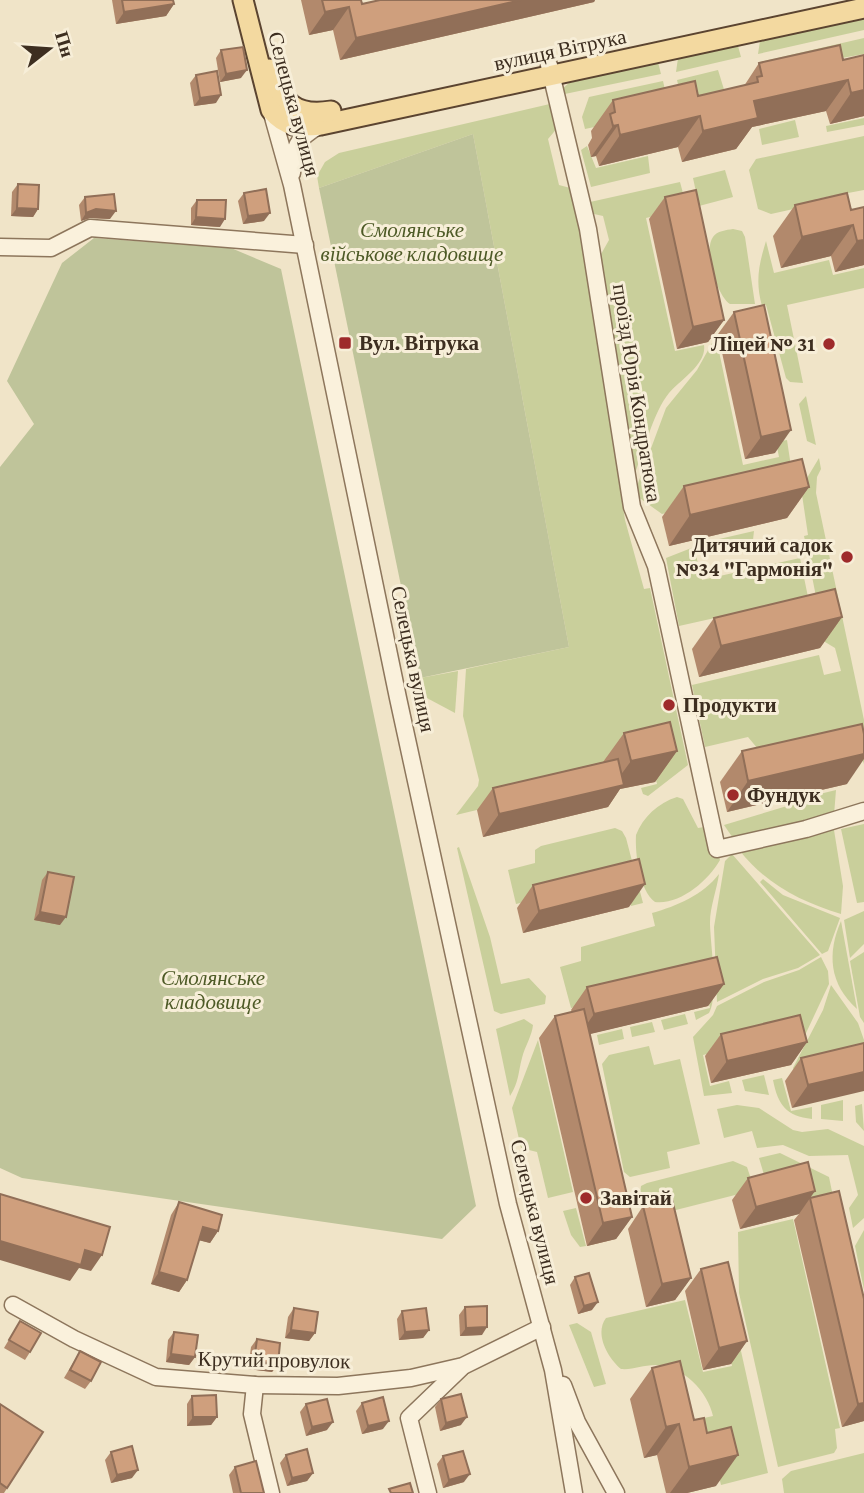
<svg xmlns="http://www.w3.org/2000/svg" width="864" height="1493" font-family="'Crimson Pro',serif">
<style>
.green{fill:#c9cf9b}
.cemetery{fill:#bfc49a}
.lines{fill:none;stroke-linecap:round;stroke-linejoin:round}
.minor-casing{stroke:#8d765c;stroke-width:19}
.major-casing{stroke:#5b4430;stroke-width:23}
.minor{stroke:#faf1dc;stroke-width:16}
.major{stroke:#f3d9a0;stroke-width:19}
.wall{fill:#b2896c}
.shaded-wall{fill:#916f58}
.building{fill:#cf9f7d;stroke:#916f58;stroke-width:2}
.poi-dot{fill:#9e2a2b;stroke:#f7eed8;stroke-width:2.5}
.labels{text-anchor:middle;stroke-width:6;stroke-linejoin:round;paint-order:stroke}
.street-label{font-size:21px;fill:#3d2e20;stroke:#f7eed8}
.park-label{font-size:21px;font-style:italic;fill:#4d5a26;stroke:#f7eed8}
.poi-label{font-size:21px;font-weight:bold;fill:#3d2e20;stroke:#f7eed8;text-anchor:start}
</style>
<rect width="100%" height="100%" fill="#f0e4c8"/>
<g class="green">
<path d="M864,19V30L758,54L760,41Z"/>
<path d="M864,38V54L792,67H762L760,62Z"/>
<path d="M738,46L741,57L676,72L678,58Z"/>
<path d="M658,62L661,74L560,95L562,89L569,83Z"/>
<path d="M718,70L731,112L687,123L677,80Z"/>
<path d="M663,81L670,111L585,129L582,117L589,97Z"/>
<path d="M554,103L559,126L548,139L559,185L574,189L625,520L644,589L650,588L688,765L648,796L643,794L641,788L657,784L650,753L602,763L605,779L456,815L478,786L479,780L463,716L466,669L569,647L473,134L319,188L317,176L325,162L339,153Z"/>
<path d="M864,118V125L827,132L826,126Z"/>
<path d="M795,120L799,137L762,145L759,129Z"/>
<path d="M864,136V190L816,199V204L771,214L758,209L749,170L756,159Z"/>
<path d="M587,146L596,168L648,156L650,173L591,187L581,150Z"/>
<path d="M725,170L733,197L699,206L693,178Z"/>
<path d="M680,182L687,208L646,218L675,351L704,345C707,364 680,380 669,393C654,411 643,453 634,476L600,256L609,240L603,216L594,214L590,202Z"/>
<path d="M733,229L742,231L745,237L755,304H730C717,296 703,250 713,237C717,231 726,230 733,229Z"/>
<path d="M766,241L774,273L829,260L833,275L864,268V288L787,305L803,383L790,382L786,378L766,305L762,306C755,281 759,264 766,241Z"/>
<path d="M717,342L743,465L779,457L776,442L787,440L790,460L787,485L662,514L634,494L666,408L697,370L712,343Z"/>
<path d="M806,396L816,445L807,441L799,404Z"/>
<path d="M819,458L821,469L817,477L816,493L864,720V764L862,758L758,749L748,737L705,747L692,685L819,655L824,675L841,671L835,648L825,642L804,536L808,535L801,488Z"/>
<path d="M754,531L753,540L716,549L706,542Z"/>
<path d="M694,547L702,580L800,558L808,597L679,626L666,558Z"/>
<path d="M458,671L455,713L425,697L420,678Z"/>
<path d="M836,790L834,815L735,841L724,825L787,806V802Z"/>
<path d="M677,797L683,799L698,828L711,826L720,860C708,881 680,905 655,902C639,890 635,853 636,835C643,817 658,803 677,797Z"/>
<path d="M864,824V902L857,903L841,829Z"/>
<path d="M615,828L622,831L626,838L643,903L631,906L624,878L516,904L508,870L535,863V850L541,846Z"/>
<path d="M829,829L834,830L843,886L841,914C801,902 766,884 740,851Z"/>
<path d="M459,847L490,937L501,984L529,978L546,996L545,1004L501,1014L494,1011L457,848Z"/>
<path d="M732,854L820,955L798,968L763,979L717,1002L714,927L725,861Z"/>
<path d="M719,874C717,889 710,907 710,922C710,943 719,995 709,1013L696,1020L694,1012L710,1008L703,977L571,1008L560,967L581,961V947L655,926L652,913C677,906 703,895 719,874Z"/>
<path d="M763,879L783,895L840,918L828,951L822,954L760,882Z"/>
<path d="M864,911V944L850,958L844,920Z"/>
<path d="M841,921L857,1009C829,984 827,953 841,921Z"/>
<path d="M864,952V1023L860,1017L850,961Z"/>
<path d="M821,957L828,971L829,984L792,1063L785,1035L703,1055L710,1086L729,1081L732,1093L704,1096L693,1037L713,1015L717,1006L764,982L799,970Z"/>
<path d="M831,985L858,1023L864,1040V1060L795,1076L793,1068L823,1010Z"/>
<path d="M685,1014L688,1024L664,1030L661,1020Z"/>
<path d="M524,1019L533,1025C532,1036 525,1046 522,1058C518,1073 519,1082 510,1096L496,1029Z"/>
<path d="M652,1022L655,1032L632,1037L630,1027Z"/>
<path d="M622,1029L624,1039L599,1045L597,1035Z"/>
<path d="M538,1040L573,1192L548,1198L537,1152L521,1148L512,1108Z"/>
<path d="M649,1046L654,1065L680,1059L700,1144L667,1152L670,1168L630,1177L624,1172L602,1064L609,1055Z"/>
<path d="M764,1075L769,1095L745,1091L742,1080Z"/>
<path d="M782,1078L791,1111L812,1107V1119C786,1116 778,1105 773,1080Z"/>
<path d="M843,1100V1121L821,1119V1105Z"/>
<path d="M862,1104L864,1131L856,1122L855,1106Z"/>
<path d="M737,1105L759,1108L793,1130L802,1132L828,1129L864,1146V1218L853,1228L849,1208L858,1195L848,1155L809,1156L783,1145L757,1148L752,1131L724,1138L717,1109Z"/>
<path d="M780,1153L829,1177L835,1206L768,1188L759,1158Z"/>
<path d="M733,1161L747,1167L752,1182L743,1193L668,1212L640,1194L641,1186L647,1183Z"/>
<path d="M576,1208L586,1246L580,1247L571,1235L563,1211Z"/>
<path d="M793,1219L840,1428L835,1429L837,1448L834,1453L778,1467L739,1293L738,1232Z"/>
<path d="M864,1230V1290L855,1246Z"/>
<path d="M685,1300L703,1372L732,1366L727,1345L739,1342L768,1473L721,1485L713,1452L700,1425L704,1418L713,1416C708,1392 683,1365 655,1365C643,1365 633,1370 621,1369C608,1358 594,1334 606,1318Z"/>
<path d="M577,1323L591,1332L606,1384L594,1387L569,1325Z"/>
<path d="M864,1453V1493H784L782,1479L791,1471Z"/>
</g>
<g class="cemetery">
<path d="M473,134L569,647L420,678L319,188Z"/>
<path d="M94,238L231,248L281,269L476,1206L442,1239L22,1178L0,1168V467L34,424L7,381L62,263Z"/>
</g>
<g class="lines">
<g class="minor-casing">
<g id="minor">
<path d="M549,65L588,229L632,507L656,566L717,849L806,829L864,811"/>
<path d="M271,110L292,185L398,698L508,1204L553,1370L574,1493"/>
<path d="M292,173C293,148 297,138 319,126"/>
<path d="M0,247L51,248L90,228L305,245"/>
<path d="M13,1305L74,1339L156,1377L255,1385L338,1386L411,1378L463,1366L542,1327"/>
<path d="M255,1385L252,1414L271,1493"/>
<path d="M563,1385L577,1422L616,1493"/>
<path d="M428,1493L409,1418L461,1368"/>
</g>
</g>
<g class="major-casing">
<g id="major">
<path d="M243,0L271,110C286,128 298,127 321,125L864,8"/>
<path d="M269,69C284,102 293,117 331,111"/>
</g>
</g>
<use href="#minor" class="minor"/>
<use href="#major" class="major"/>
</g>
<g class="wall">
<path d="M112,0H173L174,4L166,16L116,24Z"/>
<path d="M301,0H361L362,4L380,0H595L594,2L340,60L333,30L309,35Z"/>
<path d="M221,50L241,78L220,82L216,58Z"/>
<path d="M843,60L864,116L830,124L826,111L752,127L736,149L682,162L678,147L599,166L596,156L591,157L588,145L592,138L591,131L613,100L698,96L744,86L759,63Z"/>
<path d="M196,75L216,103L194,106L190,83Z"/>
<path d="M18,184L38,209L33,217L11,216L12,192Z"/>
<path d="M244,193L264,221L243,224L238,201Z"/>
<path d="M85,197L110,219L90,218L81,221L79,205Z"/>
<path d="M665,197L724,320L708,342L677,349L649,219Z"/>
<path d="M197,200L220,227L191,225V208Z"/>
<path d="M795,205L851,210L864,207V265L835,272L831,256L781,268L773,236Z"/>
<path d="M734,312L775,453L745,459L718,334Z"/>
<path d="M684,486L809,487L787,518L669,546L662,517Z"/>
<path d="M842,617L820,648L699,677L692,649L714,618Z"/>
<path d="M624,733L677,751L655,782L620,789L608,807L483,837L477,810L493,788L603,762Z"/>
<path d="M742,751L847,784L727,812L720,782Z"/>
<path d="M48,872L60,925L34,920L42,880Z"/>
<path d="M533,885L629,907L523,933L517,908Z"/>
<path d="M724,984L708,1006L589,1034L632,1217L616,1239L587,1246L539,1038L555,1016L572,1012L571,1010L587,987Z"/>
<path d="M721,1034L807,1042L791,1065L711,1083L705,1056Z"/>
<path d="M864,1043L792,1108L785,1081L801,1058Z"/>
<path d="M748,1178L811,1198L864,1421L842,1427L794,1220L799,1214L740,1229L732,1200Z"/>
<path d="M179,1202L218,1231L210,1243L199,1240L187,1280L179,1292L151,1284L171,1215Z"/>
<path d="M643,1206L691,1278L675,1300L646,1307L628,1229Z"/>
<path d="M701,1269L747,1341L731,1364L703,1370L685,1291Z"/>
<path d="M575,1277L592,1310L578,1314L570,1285Z"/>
<path d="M465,1307L482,1335L460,1336L459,1315Z"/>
<path d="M294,1308L315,1333L309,1341L285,1338L288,1317Z"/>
<path d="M402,1311L429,1330L423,1338L399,1340L397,1319Z"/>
<path d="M20,1321L30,1352L25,1360L4,1348Z"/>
<path d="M174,1332L195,1357L189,1365L166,1362L168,1340Z"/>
<path d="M257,1339L278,1364L272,1372L248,1369L251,1347Z"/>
<path d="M80,1351L91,1381L85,1389L64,1378Z"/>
<path d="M652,1368L694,1420L716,1486L687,1493H666L657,1455L644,1458L630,1399Z"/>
<path d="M192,1396L217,1417L211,1425L187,1426V1404Z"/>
<path d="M441,1399L461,1425L440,1431L435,1407Z"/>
<path d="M362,1403L383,1429L362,1434L356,1411Z"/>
<path d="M0,1404L43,1432L4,1493H0Z"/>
<path d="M306,1404L327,1430L306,1436L300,1412Z"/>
<path d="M111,1452L132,1478L111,1483L105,1460Z"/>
<path d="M286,1455L313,1473L307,1481L287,1486L280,1463Z"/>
<path d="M443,1456L464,1482L443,1488L437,1464Z"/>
<path d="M235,1467L264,1493H233L229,1475Z"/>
</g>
<g class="shaded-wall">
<path d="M521,0H595L594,2L340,60L356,38Z"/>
<path d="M174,4L166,16L116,24L124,12Z"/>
<path d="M349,7L333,30L309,35L325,12Z"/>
<path d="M247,70L241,78L220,82L226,74Z"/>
<path d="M848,80L826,111L752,127L736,149L682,162L703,131L754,101Z"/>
<path d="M864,90V116L830,124L851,93Z"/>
<path d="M221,95L216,103L194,106L200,98Z"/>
<path d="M700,116L678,147L599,166L620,135Z"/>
<path d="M618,125L596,156L591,157L613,126Z"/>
<path d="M17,208L38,209L33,217L11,216Z"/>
<path d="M96,209L116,211L110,219L90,218L81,221L86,213Z"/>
<path d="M270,213L264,221L243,224L248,216Z"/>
<path d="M196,217L225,219L220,227L191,225Z"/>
<path d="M853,225L831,256L781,268L802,237Z"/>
<path d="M864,240V265L835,272L857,241Z"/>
<path d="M724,320L708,342L677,349L693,327Z"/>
<path d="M791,430L775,453L745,459L761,437Z"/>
<path d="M809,487L787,518L669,546L690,515Z"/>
<path d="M842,617L820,648L699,677L721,646Z"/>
<path d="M677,751L655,782L620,789L608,807L483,837L499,814L612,787L631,761Z"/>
<path d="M864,754V759L847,784L727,812L748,781Z"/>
<path d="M645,884L629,907L523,933L539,911Z"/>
<path d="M40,912L66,917L60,925L34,920Z"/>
<path d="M724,984L708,1006L578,1037L594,1014Z"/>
<path d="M807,1042L791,1065L711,1083L727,1061Z"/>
<path d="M864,1072V1091L792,1108L808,1085Z"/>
<path d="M815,1191L799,1214L740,1229L756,1207Z"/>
<path d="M632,1217L616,1239L587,1246L603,1223Z"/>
<path d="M203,1227L218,1231L210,1243L194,1239Z"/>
<path d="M0,1241L85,1250L102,1255L91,1271L79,1268L70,1281L0,1260Z"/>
<path d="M159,1272L187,1280L179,1292L151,1284Z"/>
<path d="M691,1278L675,1300L646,1307L662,1284Z"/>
<path d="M598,1302L592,1310L578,1314L584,1306Z"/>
<path d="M487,1327L482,1335L460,1336L466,1328Z"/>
<path d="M291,1330L315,1333L309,1341L285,1338Z"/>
<path d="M429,1330L423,1338L399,1340L405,1332Z"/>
<path d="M747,1341L731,1364L703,1370L719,1348Z"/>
<path d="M171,1354L195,1357L189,1365L166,1362Z"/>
<path d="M254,1361L278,1364L272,1372L248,1369Z"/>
<path d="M864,1403V1421L842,1427L858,1404Z"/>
<path d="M193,1417H217L211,1425L187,1426Z"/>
<path d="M467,1417L461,1425L440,1431L446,1423Z"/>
<path d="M389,1421L383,1429L362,1434L368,1426Z"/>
<path d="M333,1422L327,1430L306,1436L312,1427Z"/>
<path d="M679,1424L657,1455L644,1458L666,1427Z"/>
<path d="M738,1455L716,1486L687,1493H670L689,1467Z"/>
<path d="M138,1470L132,1478L111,1483L117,1475Z"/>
<path d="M313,1473L307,1481L287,1486L292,1478Z"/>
<path d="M470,1474L464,1482L443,1488L449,1480Z"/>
</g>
<g class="building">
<path d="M122,0H173L174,4L124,12Z"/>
<path d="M322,0H361L362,4L380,0H521L356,38L349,7L325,12Z"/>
<path d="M840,45L843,60L864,55V90L851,93L848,80L754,101L758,118L703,131L700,116L620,135L618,125L613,126L610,114L615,112L613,100L695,81L698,96L758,82L757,77L762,76L759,63Z"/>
<path d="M243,47L247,70L226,74L221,50Z"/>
<path d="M217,71L221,95L200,98L196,75Z"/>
<path d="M18,184L39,185L38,209L17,208Z"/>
<path d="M266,189L270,213L248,216L244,193Z"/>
<path d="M696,190L724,320L693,327L665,197Z"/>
<path d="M847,193L851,210L864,207V240L857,241L853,225L802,237L795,205Z"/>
<path d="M114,194L116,211L96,209L86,213L85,197Z"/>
<path d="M197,200H226L225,219L196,217Z"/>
<path d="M764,305L791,430L761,437L734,312Z"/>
<path d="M802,459L809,487L690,515L684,486Z"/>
<path d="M835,589L842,617L721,646L714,618Z"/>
<path d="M670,722L677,751L631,761L624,733Z"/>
<path d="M862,724L864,734V754L748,781L742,751Z"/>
<path d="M618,759L624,785L499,814L493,788Z"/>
<path d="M639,859L645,884L539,911L533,885Z"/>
<path d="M48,872L74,877L66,917L40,912Z"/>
<path d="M717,957L724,984L594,1014L587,987Z"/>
<path d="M584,1009L632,1217L603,1223L555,1016Z"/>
<path d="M800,1015L807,1042L727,1061L721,1034Z"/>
<path d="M864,1043V1072L808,1085L801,1058Z"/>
<path d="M808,1162L815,1191L756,1207L748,1178Z"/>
<path d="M839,1191L864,1299V1403L858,1404L810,1198Z"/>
<path d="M0,1194L110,1227L102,1255L85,1250L81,1265L0,1241Z"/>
<path d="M672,1199L691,1278L662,1284L643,1206Z"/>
<path d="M179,1202L222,1215L218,1231L203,1227L187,1280L159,1272Z"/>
<path d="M728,1262L747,1341L719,1348L701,1269Z"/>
<path d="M589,1273L598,1302L584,1306L575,1277Z"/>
<path d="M487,1306V1327L466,1328L465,1307Z"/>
<path d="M294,1308L318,1312L315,1333L291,1330Z"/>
<path d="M426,1308L429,1330L405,1332L402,1311Z"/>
<path d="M20,1321L41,1333L30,1352L9,1340Z"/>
<path d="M174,1332L198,1335L195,1357L171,1354Z"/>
<path d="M257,1339L280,1343L278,1364L254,1361Z"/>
<path d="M80,1351L101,1362L91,1381L70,1370Z"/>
<path d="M680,1361L694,1420L704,1418L707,1433L731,1427L738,1455L689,1467L679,1424L666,1427L652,1368Z"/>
<path d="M461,1394L467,1417L446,1423L441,1399Z"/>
<path d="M216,1395L217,1417H193L192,1396Z"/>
<path d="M383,1397L389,1421L368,1426L362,1403Z"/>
<path d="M327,1399L333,1422L312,1427L306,1404Z"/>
<path d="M0,1404L43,1432L7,1488L0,1483Z"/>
<path d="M132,1446L138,1470L117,1475L111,1452Z"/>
<path d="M307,1449L313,1473L292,1478L286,1455Z"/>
<path d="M463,1451L470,1474L449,1480L443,1456Z"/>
<path d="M256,1461L264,1493H241L235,1467Z"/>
<path d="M410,1483L413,1493H391L389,1489Z"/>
</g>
<g class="poi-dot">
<rect x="338" y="336" width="14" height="14" rx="3.5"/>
<circle cx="829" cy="344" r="7"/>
<circle cx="847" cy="557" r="7"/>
<circle cx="669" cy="705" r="7"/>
<circle cx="733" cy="795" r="7"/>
<circle cx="586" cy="1198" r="7"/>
</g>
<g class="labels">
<g class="street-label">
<text transform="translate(560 50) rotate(-12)" y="7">вулиця Вітрука</text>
<text transform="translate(294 104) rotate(75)" y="7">Селецька вулиця</text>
<text transform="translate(637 393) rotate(81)" y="7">проїзд Юрія Кондратюка</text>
<text transform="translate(413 659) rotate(78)" y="7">Селецька вулиця</text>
<text transform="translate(535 1212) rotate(76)" y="7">Селецька вулиця</text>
<text transform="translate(274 1360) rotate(1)" y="7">Крутий провулок</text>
</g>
<g class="park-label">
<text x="412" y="237">Смолянське<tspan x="412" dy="24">військове кладовище</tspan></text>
<text x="213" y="985">Смолянське<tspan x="213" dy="24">кладовище</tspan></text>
</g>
<g class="poi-label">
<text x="359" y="350">Вул. Вітрука</text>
<text x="815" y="351" text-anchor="end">Ліцей № 31</text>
<text x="833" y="552" text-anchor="end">Дитячий садок<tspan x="833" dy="24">№34 "Гармонія"</tspan></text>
<text x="683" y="712">Продукти</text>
<text x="747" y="802">Фундук</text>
<text x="600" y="1205">Завітай</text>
</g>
</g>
<g transform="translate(49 49) rotate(73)" stroke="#f7eed8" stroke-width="5" paint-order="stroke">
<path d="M0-5L12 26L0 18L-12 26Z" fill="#3d2e20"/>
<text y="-10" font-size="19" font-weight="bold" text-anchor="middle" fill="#3d2e20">Пн</text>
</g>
</svg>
